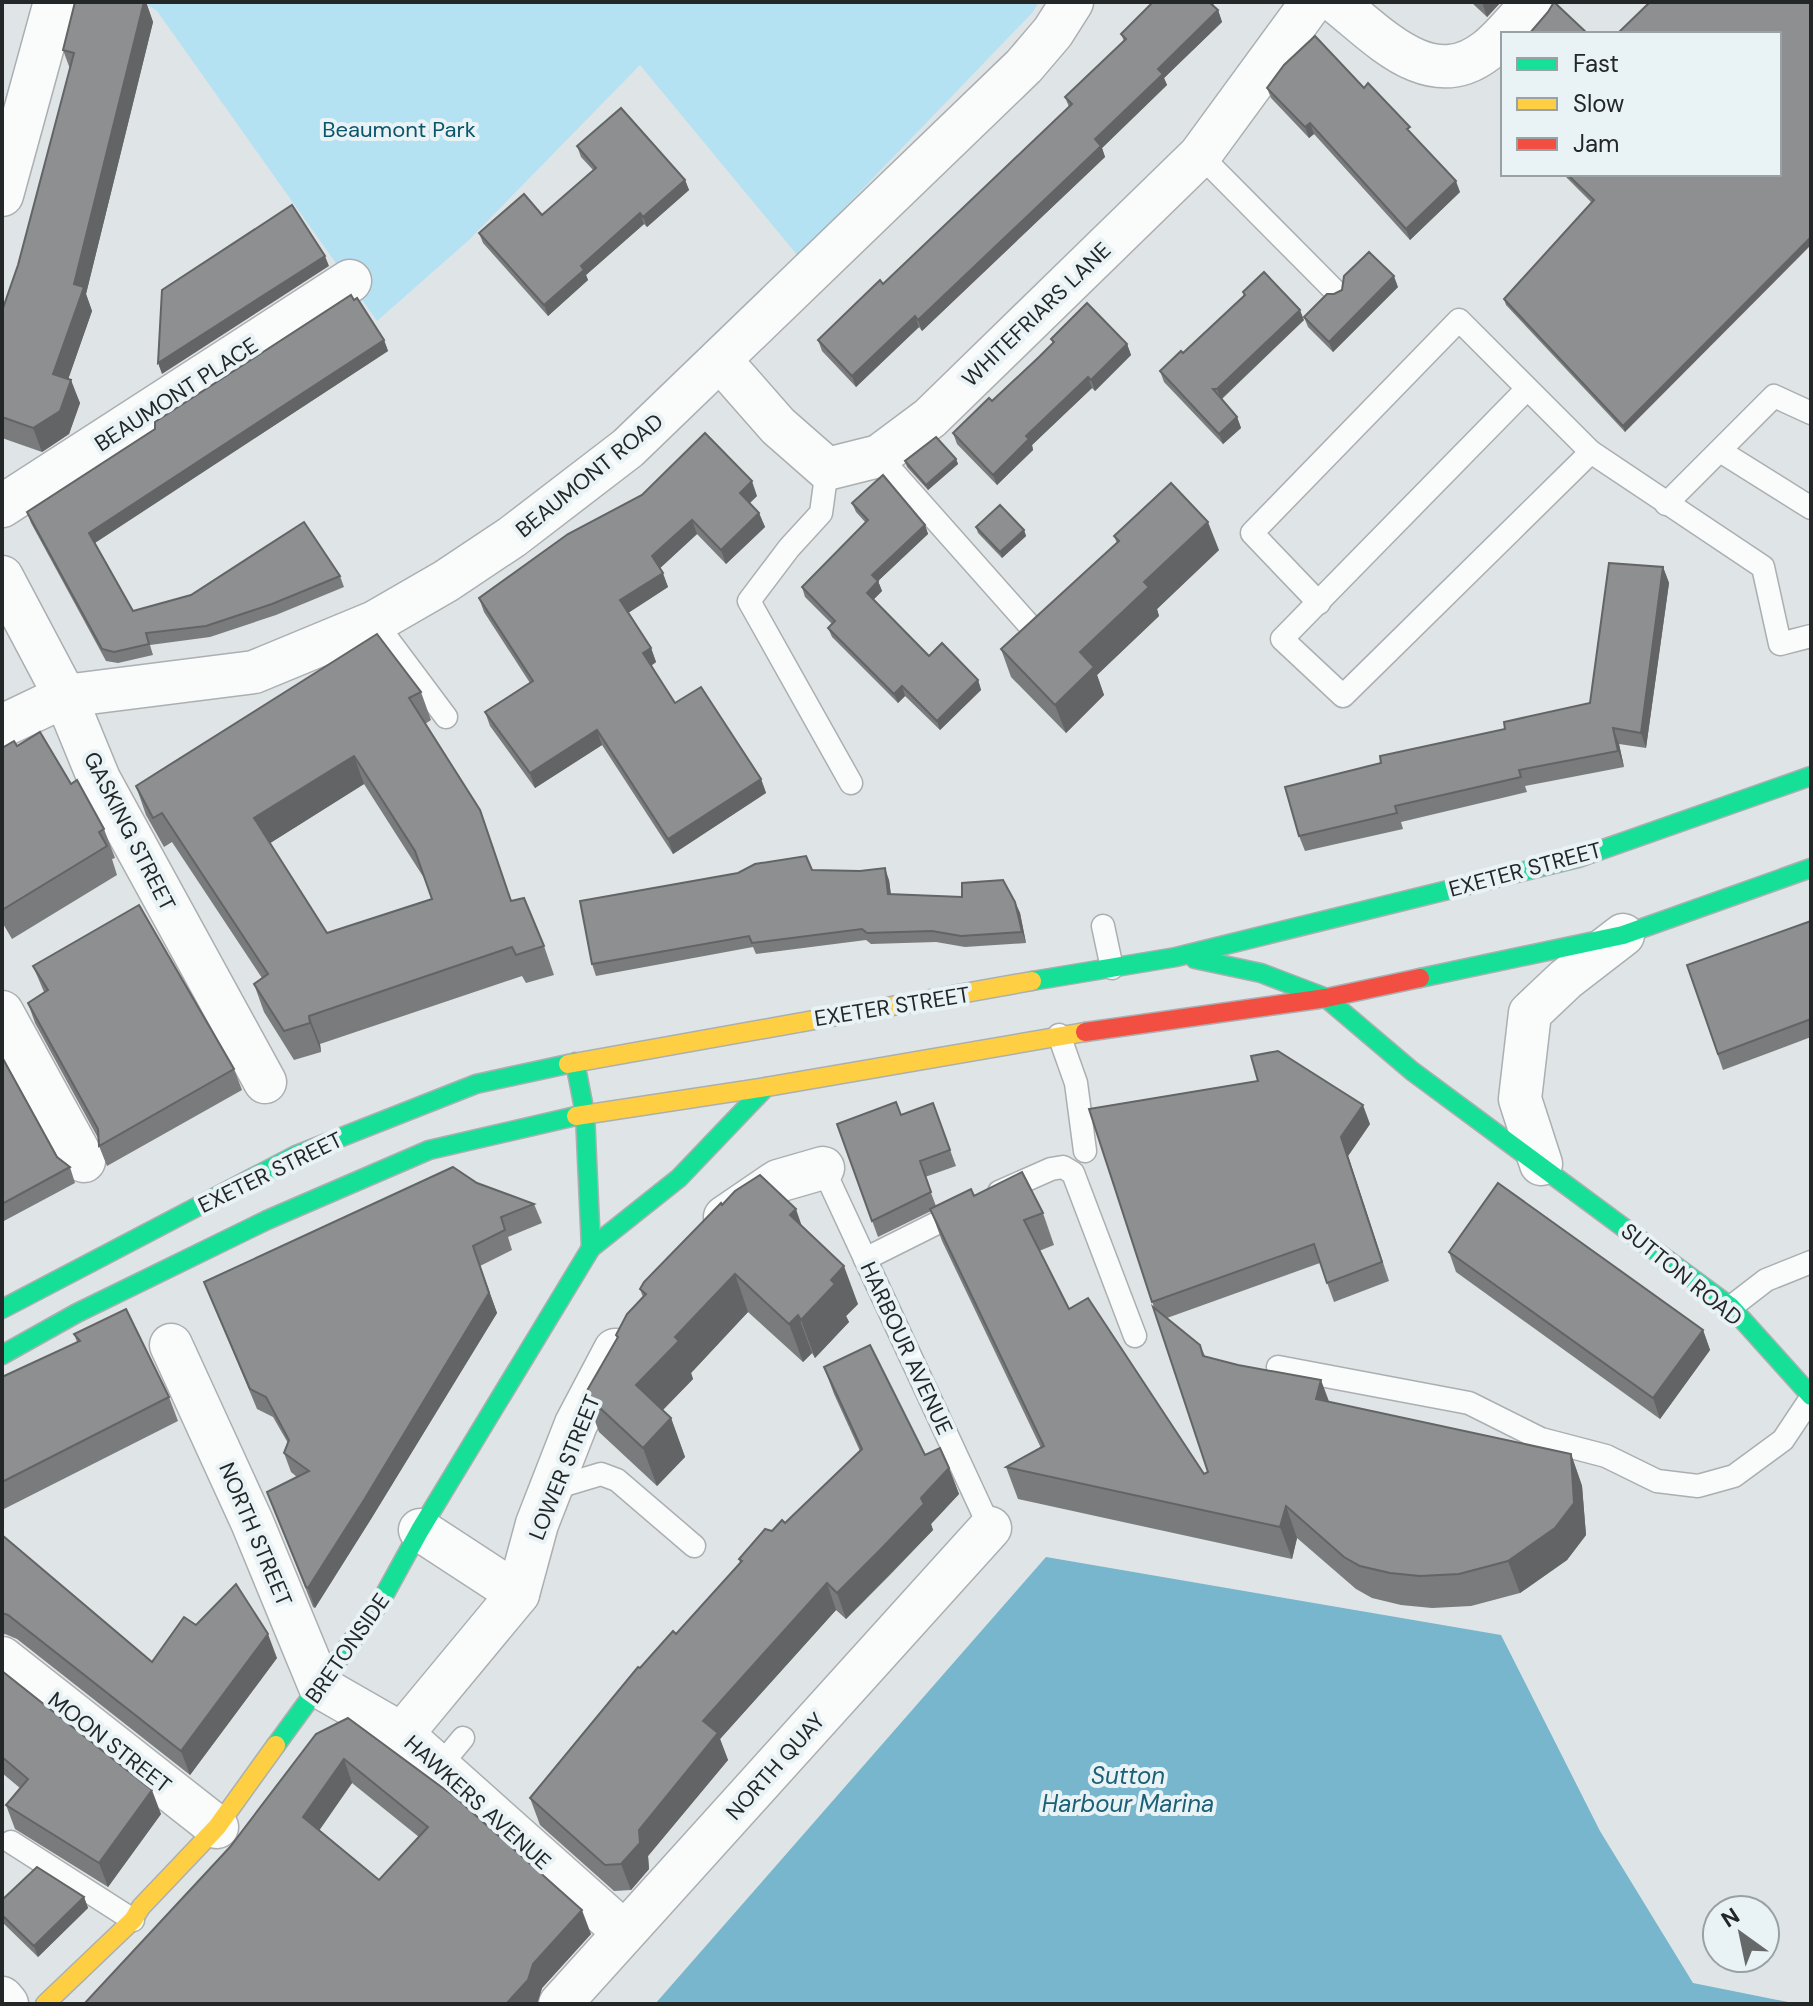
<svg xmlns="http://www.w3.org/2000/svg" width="1813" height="2006" font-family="'DM Sans',sans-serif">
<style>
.green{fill:#b5e2f3}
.water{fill:#77b6cc}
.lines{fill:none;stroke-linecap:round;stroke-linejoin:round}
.lane-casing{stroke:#abafb1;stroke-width:25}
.street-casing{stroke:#abafb1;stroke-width:45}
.fast-casing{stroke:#abafb1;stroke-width:21}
.slow-casing{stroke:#abafb1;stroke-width:21}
.jam-casing{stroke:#abafb1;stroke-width:21}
.lane{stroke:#fafbfb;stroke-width:22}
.street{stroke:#fafbfb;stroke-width:42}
.fast{stroke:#16e098;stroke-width:18}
.slow{stroke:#ffcf43;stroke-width:18}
.jam{stroke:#f24e42;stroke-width:18}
.wall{fill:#7a7b7c;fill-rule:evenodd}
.shaded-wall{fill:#636465}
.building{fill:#8e8f90;stroke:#636465;stroke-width:2;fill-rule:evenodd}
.labels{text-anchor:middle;stroke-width:8;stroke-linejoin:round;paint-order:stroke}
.park-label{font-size:22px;fill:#0a556b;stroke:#e9f3f6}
.street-label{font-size:22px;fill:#232728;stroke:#e9f3f6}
.water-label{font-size:24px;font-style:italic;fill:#1b6076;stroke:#e9f3f6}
</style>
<rect width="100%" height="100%" fill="#dfe4e6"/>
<path class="green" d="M143,2H1039L1033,12L798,256L640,65L469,240L377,321L157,11Z"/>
<path class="water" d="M1046,1557L1501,1635L1600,1831L1693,1983L1798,2004H655Z"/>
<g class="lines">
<g class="lane-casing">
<g id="lane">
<path d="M1200,155L1335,291"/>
<path d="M1526,390L1282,639L1343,696L1591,452"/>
<path d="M1720,451L1811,508"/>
<path d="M879,456L1030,626"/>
<path d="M827,469L821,513L789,548L749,601L851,783"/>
<path d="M1666,504L1774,396L1811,413"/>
<path d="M1319,603L1252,533L1459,320L1591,452L1763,567L1780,644L1811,636"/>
<path d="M375,622L446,717"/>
<path d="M1103,926L1112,968"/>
<path d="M1059,1035L1076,1083L1085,1151"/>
<path d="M823,1168L990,1528"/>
<path d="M999,1192L1051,1169L1063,1167L1073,1173L1135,1336"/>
<path d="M865,1259L961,1211"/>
<path d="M1731,1307L1766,1280L1811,1262"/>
<path d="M1278,1367L1469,1403L1541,1439L1606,1456L1657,1481L1698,1486L1734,1476L1783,1440L1811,1398"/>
<path d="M551,1489L601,1474L617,1480L694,1546"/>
<path d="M439,1767L463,1738"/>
<path d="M11,1842L133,1920"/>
</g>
</g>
<g class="street-casing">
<g id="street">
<path d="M1336,2C1379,36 1430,94 1486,51C1503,38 1518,18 1533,2"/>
<path d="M2,195L55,2"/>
<path d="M720,360L778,426L827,469L879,456L930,418L1200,155L1312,2"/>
<path d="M2,506L350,281"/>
<path d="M2,577L65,696L99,779L265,1082"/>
<path d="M2,726L65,696L254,672L375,622L446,581L512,537L628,448L1024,66L1053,32L1072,2"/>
<path d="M2,1012L84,1161"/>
<path d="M1541,1164L1520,1099L1530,1013L1566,979L1623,935"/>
<path d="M725,1217L778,1181L823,1168"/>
<path d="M171,1345L252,1522L320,1687L402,1734L624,1932"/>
<path d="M420,1530L518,1594"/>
<path d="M2,1658L217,1827"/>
<path d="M402,1734L518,1594L537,1524L576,1424L615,1350"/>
<path d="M2,1998L7,2004"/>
<path d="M560,2004L990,1528"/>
</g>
</g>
<g class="fast-casing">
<g id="fast">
<path d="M1195,959L1261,973L1324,997"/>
<path d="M1420,978L1623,935L1811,868"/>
<path d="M1032,981L1176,957L1578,858L1811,776"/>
<path d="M1326,998L1412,1071L1731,1307L1811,1396"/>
<path d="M575,1062L585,1114L591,1248"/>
<path d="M2,1309L296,1155L476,1084L568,1064"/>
<path d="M2,1355L77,1313L267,1220L429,1150L576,1116"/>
<path d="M276,1745L381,1601L420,1530L591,1248L679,1178L766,1087"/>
</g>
</g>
<g class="slow-casing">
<g id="slow">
<path d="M568,1064L1032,981"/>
<path d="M576,1116L766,1087L1085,1032"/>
<path d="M45,2004L133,1920L141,1907L217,1827L276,1745"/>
</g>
</g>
<g class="jam-casing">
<path id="jam" d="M1085,1032L1326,998L1420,978"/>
</g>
<use href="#lane" class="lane"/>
<use href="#street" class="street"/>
<use href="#fast" class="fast"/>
<use href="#slow" class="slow"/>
<use href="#jam" class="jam"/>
</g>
<g class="wall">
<path d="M75,2H146L153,22L86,294L92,311L68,379L80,403L69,434L42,452L2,438V311L18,265L70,69L63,50Z"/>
<path d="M1153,2H1216L1213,5L1218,10L1222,22L1164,78L1167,85L1102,148L1105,157L922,331L919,327L856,387L822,351L818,340L883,284L1069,107L1065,97L1124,41L1121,34Z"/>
<path d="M1471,2H1501L1487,17Z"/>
<path d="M1267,88H1364L1412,135L1460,192L1410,240L1314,134L1309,138L1271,98Z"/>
<path d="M577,146L685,180L689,190L647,227L644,224L586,275L588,280L548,316L483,243L479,233L542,215L593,170L581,157Z"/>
<path d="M1563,174H1779L1625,432L1506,305L1504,299L1592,203Z"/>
<path d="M1398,287L1333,352L1308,327L1304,317L1334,294Z"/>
<path d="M1243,292L1304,320L1222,399L1237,417L1241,428L1223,444L1164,382L1160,371L1183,353L1244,296Z"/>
<path d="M1051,339L1127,344L1131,355L1095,391L1092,388L1032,445L1033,450L997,485L957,444L953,433L992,401L1053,343Z"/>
<path d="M384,340L388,351L95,543L133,611L340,576L344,587L276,615L210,637L150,645L153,655L118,663L106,661L31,523L27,512Z"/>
<path d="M956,459L958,464L928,490L907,467L905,461Z"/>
<path d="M757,496L750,503L759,513L765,527L726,564L697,534L660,568L668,587L628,613L651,648L656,662L651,666L675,703L761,779L766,793L673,854L602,745L535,788L490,726L485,712L530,683L484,612L479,598Z"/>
<path d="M852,503L925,525L928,534L878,581L882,591L873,600L929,656L978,680L981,690L940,730L905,696L898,703L832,637L828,628L832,624L805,597L802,587L866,523L856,512Z"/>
<path d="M976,527L1024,530L1026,536L1002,558L978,533Z"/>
<path d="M1114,536L1219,550L1157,609L1159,616L1097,675L1104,695L1066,733L1011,677L1001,649L1117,543Z"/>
<path d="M1663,567L1669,583L1646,748L1619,744L1624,767L1525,786L1527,792L1401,822L1403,829L1305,851L1299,836L1381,763L1505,729L1590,703Z"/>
<path d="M421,692L431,720L425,724L512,901L544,946L554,975L526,983L522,976L320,1044L321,1052L294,1060L264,1012L254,984L262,978L172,842L164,847L146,815L136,786ZM364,784L424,878L432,899L327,933L270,843Z"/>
<path d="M17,746L71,784L104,829L115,858L112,859L117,875L12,939L2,922V748Z"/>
<path d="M812,870L889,880L891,894L1015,902L1020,913L1026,943L965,947L936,942L871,944L866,940L756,954L753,947L596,976L592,964Z"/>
<path d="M1811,921V1037L1723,1070L1687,965Z"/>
<path d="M33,966L234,1069L242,1090L107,1166L99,1146L98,1138L35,1023L28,1003L44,992Z"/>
<path d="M2,1057L57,1157L70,1167L75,1183L2,1222Z"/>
<path d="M933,1103L956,1166L925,1177L936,1206L974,1196L1043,1213L1054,1245L1039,1251L1069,1309L1204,1474L1208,1472L1089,1109L1370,1124L1348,1156L1389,1281L1334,1302L1320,1263L1167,1318L1200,1345L1205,1356L1329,1402L1571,1454L1582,1486L1586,1535L1567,1560L1520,1593L1471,1606L1432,1608L1401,1605L1372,1598L1356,1589L1297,1538L1292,1559L1018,1499L1006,1467L1041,1448L942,1241L931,1211L878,1237L837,1124L901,1115Z"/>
<path d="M477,1183L534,1204L542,1223L508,1237L512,1250L480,1266L497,1313L371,1519L315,1608L313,1607L267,1492L297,1477L291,1472L284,1453L288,1443L273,1417L257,1409L204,1282Z"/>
<path d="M722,1205L802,1227L858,1304L846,1316L849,1322L815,1358L812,1353L803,1362L748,1312L691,1373L693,1379L663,1410L671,1418L685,1457L657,1486L599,1432L585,1394L617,1338L616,1335L643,1297L640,1289Z"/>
<path d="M1449,1252L1703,1330L1710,1350L1660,1419L1456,1272Z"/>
<path d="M74,1334L169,1397L178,1421L2,1510V1377L77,1342Z"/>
<path d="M824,1367L925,1455L949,1468L959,1494L931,1524L933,1530L889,1576L846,1619L836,1610L720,1739L728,1760L648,1856L649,1869L631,1890L614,1891L540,1825L530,1798L640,1668L676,1634L740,1563L739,1559L772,1531L785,1523L860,1451L834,1394Z"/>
<path d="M2,1535L152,1662L196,1625L277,1658L190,1775L17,1639L5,1634L2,1635Z"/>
<path d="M2,1671L161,1814L108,1887L15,1829L6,1805L20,1788L2,1773Z"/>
<path d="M316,1734L591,1934L542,1988L537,2004H84L230,1847ZM352,1783L419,1837L379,1880L319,1830Z"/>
<path d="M84,1897L88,1908L38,1957L2,1922V1900Z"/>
</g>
<g class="shaded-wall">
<path d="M144,2H146L153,22L86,294L92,311L62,397L53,374L74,284Z"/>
<path d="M1482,2H1501L1487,17Z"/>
<path d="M1218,10L1222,22L1164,78L1167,85L1102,148L1105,157L922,331L918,320L1095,139L1158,69Z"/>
<path d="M1310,123L1314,134L1309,138L1305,127Z"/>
<path d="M685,180L689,190L647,227L643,217Z"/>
<path d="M1456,181L1460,192L1410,240L1406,229Z"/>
<path d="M640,213L644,224L586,275L588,280L548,316L544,305L581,266Z"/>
<path d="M1811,237V245L1625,432L1623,426Z"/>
<path d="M325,256L329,266L162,374L158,363Z"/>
<path d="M1394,276L1398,287L1333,352L1329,342Z"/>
<path d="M1300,310L1304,320L1221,399L1217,389Z"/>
<path d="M915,316L919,327L856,387L852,376Z"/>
<path d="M384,340L388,351L93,544L89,533Z"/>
<path d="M1127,344L1131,355L1095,391L1091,380Z"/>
<path d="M1088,377L1092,388L1032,445L1033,450L997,485L993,475L1026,436Z"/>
<path d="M71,380L80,403L69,434L42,452L33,428Z"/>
<path d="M1237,417L1241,428L1223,444L1219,434Z"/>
<path d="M956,459L958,464L928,490L926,485Z"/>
<path d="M752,481L757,496L745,507L740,493Z"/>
<path d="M759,513L765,527L726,564L721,550Z"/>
<path d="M692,520L697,534L657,571L652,556Z"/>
<path d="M1208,522L1219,550L1157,609L1159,616L1097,675L1104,695L1066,733L1055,705L1080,652L1144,582Z"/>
<path d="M925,525L928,534L878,581L882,591L870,603L867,593L872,575Z"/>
<path d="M1024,530L1026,536L1002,558L1000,552Z"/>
<path d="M1663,567L1669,583L1646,748L1641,733Z"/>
<path d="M663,573L668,587L625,615L620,600Z"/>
<path d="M651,648L656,662L648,668L643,653Z"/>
<path d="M978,680L981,690L940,730L937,721Z"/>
<path d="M902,686L905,696L898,703L894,694Z"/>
<path d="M1613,728L1619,744L1624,767L1618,751Z"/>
<path d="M597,730L602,745L535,788L530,773Z"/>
<path d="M354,756L364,784L264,847L254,818Z"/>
<path d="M761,779L766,793L673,854L668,839Z"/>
<path d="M885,868L889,880L892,905L888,894Z"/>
<path d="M1015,902L1020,913L1026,943L1022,932Z"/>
<path d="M309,1016L320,1044L321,1052L310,1023Z"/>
<path d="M1363,1105L1370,1124L1348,1156L1389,1281L1341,1137Z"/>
<path d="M796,1209L809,1247L790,1215Z"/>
<path d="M473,1246L497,1313L371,1519L315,1608L308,1588Z"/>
<path d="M844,1266L858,1304L846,1316L849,1322L815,1358L801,1320L831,1280Z"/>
<path d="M735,1274L748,1312L691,1373L693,1379L650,1423L636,1385L675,1337Z"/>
<path d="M798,1315L812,1353L803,1362L789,1324Z"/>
<path d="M1703,1330L1710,1350L1660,1419L1653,1398Z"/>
<path d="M1321,1380L1333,1412L1316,1399Z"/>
<path d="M671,1418L685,1457L657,1486L643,1448Z"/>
<path d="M1571,1454L1582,1486L1586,1535L1567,1560L1520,1593L1508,1561Z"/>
<path d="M949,1468L959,1494L931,1524L933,1530L846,1619L837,1593Z"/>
<path d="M1286,1506L1297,1538L1292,1559L1280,1527Z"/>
<path d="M827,1583L836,1610L720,1739L728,1760L648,1856L649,1869L631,1890L621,1864L639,1830L703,1721Z"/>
<path d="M268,1634L277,1658L190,1775L181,1751Z"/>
<path d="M344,1759L352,1783L312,1841L303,1817Z"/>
<path d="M152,1790L161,1814L108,1887L99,1863Z"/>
<path d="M84,1897L88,1908L38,1957L34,1946Z"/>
<path d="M582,1910L591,1934L542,1988L537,2004H506L533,1964Z"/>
</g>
<g class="building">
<path d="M75,2H144L74,284L84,287L53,374L71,380L60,411L33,428L2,417V311L18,265L74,53L63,50Z"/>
<path d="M1153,2H1209L1218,10L1158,69L1163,74L1095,139L1101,146L918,320L915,316L852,376L818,340L880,280L883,284L1072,104L1065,97L1126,39L1121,34Z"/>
<path d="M1554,2L1588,34H1529L1548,12Z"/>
<path d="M1650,2H1811V237L1623,426L1504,299L1594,200L1567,174H1779V34H1617Z"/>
<path d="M1315,36L1364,88L1368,83L1410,127L1407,129L1456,181L1406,229L1310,123L1305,127L1267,88L1284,65Z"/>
<path d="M621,108L685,180L643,217L640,213L581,266L584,270L544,305L479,233L524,194L542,215L596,168L577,146Z"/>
<path d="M292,205L325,256L158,363L162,290Z"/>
<path d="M1369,252L1394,276L1329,342L1304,317L1327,294H1334L1342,290L1344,276Z"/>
<path d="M1264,272L1300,310L1217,389H1213L1237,417L1219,434L1160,371L1181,351L1183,353L1245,295L1243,292Z"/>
<path d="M351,295L354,300L357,298L384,340L89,533L133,611L191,595L304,522L340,576L272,604L206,626L146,633L149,644L114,652L102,649L27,512L155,429V422Z"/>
<path d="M1087,303L1127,344L1091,380L1088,377L1026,436L1029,439L993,475L953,433L989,398L992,401L1039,357L1054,342L1051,339Z"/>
<path d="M705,433L752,481L740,493L759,513L721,550L692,520L652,556L663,573L620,600L651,648L643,653L675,703L701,687L761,779L668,839L597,730L530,773L485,712L533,681L479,598L568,534L642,495Z"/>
<path d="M936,437L956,459L926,485L905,461Z"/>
<path d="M883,475L925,525L872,575L878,581L867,593L929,656L942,643L978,680L937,721L902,686L894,694L828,628L835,621L802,587L868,520L852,503Z"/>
<path d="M1171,483L1208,522L1144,582L1149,587L1080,652L1094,667L1055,705L1001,649L1119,541L1114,536Z"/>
<path d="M1000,505L1024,530L1000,552L976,527Z"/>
<path d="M1609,563L1663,567L1641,733L1613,728L1618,751L1519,770L1521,777L1395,806L1397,813L1299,836L1285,787L1381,763L1380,756L1505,729L1504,722L1590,703Z"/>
<path d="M377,634L421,692L409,698L480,810L511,901L524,898L544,946L516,955L512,947L309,1016L310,1023L284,1031L254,984L268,974L162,813L153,818L136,786ZM354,756L415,851L432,899L327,933L254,818Z"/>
<path d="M40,732L71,784L77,780L104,829L99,832L107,846L2,910V748L14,741L17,746Z"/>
<path d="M806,856L812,870L860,871L885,868L888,894L962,897V883L1003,880L1015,902L1022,932L961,936L932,931L867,933L862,929L752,943L749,936L592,964L580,901L738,873L755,864Z"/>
<path d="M139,905L234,1069L99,1146L98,1129L28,1003L48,990L33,966Z"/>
<path d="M1811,921V1019L1718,1054L1687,965Z"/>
<path d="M1278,1051L1363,1105L1341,1137L1382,1262L1327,1283L1314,1244L1152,1302L1089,1109L1258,1081L1251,1056Z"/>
<path d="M2,1057L57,1157L70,1167L2,1204Z"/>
<path d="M896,1102L901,1115L933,1103L950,1150L920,1161L931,1192L872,1221L837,1124Z"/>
<path d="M453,1167L477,1183L534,1204L501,1217L505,1230L473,1246L489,1293L364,1500L308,1588L306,1587L267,1492L309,1471L284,1453L289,1440L266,1397L250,1389L204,1282Z"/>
<path d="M1022,1172L1043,1213L1024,1220L1069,1309L1088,1298L1204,1474L1208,1472L1153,1307L1200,1345L1203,1356L1238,1365L1321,1380L1316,1399L1571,1454L1574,1503L1555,1528L1508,1561L1459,1574L1420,1576L1390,1573L1360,1566L1344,1557L1286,1506L1280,1527L1006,1467L1044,1446L930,1209L971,1189L974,1196Z"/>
<path d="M760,1175L796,1209L790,1215L844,1266L831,1280L835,1284L801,1320L798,1315L789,1324L735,1274L675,1337L679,1341L636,1385L671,1418L643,1448L585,1394L618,1337L616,1335L627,1314L646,1294L640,1289L644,1282L721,1203L722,1205L735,1191Z"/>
<path d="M1498,1183L1703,1330L1653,1398L1449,1252Z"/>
<path d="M126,1309L169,1397L2,1482V1377L80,1341L74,1334Z"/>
<path d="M870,1345L925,1455L940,1448L949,1468L921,1498L924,1504L880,1550L837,1593L827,1583L703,1721L718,1733L639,1830L640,1843L621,1864L605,1865L530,1798L638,1667L640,1668L673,1631L676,1634L742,1561L739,1559L765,1529L772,1531L782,1520L785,1523L862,1449L824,1367Z"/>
<path d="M2,1535L152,1662L184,1617L196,1625L236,1584L268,1634L181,1751L8,1615L2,1613Z"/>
<path d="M2,1671L152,1790L99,1863L6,1805L28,1779L2,1757Z"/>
<path d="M348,1718L455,1797L582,1910L533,1964L528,1980L506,2004H84L230,1847L316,1734ZM344,1759L428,1827L379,1880L303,1817Z"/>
<path d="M37,1867L84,1897L34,1946L2,1915V1900Z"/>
</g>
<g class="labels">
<g class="park-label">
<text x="399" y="137">Beaumont Park</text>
</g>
<g class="street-label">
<text transform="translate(1036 314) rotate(-44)" y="8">WHITEFRIARS LANE</text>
<text transform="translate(176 394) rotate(-33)" y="8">BEAUMONT PLACE</text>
<text transform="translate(589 475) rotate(-39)" y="8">BEAUMONT ROAD</text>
<text transform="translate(130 831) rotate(63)" y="8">GASKING STREET</text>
<text transform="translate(1525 869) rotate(-15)" y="8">EXETER STREET</text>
<text transform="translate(892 1006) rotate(-9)" y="8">EXETER STREET</text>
<text transform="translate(270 1172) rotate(-26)" y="8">EXETER STREET</text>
<text transform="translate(1682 1274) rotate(39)" y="8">SUTTON ROAD</text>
<text transform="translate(907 1348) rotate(65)" y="8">HARBOUR AVENUE</text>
<text transform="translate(564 1467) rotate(-68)" y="8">LOWER STREET</text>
<text transform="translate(256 1534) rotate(67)" y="8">NORTH STREET</text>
<text transform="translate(347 1648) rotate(-55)" y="8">BRETONSIDE</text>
<text transform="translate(110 1742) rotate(38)" y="8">MOON STREET</text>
<text transform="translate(775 1766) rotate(-48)" y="8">NORTH QUAY</text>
<text transform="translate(478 1802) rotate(42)" y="8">HAWKERS AVENUE</text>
</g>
<g class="water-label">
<text x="1128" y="1784">Sutton<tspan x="1128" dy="28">Harbour Marina</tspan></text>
</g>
</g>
<rect width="1813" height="2006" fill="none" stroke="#232728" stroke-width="8"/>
<rect x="1501" y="32" width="280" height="144" fill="#e9f3f6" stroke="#9aa1a4" stroke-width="2"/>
<rect x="1517" y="58" width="40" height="12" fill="#16e098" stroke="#9aa1a4" stroke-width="2"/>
<text x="1573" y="72" font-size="24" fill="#232728">Fast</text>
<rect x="1517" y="98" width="40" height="12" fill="#ffcf43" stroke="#9aa1a4" stroke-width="2"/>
<text x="1573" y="112" font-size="24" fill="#232728">Slow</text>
<rect x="1517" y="138" width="40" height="12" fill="#f24e42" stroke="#9aa1a4" stroke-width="2"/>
<text x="1573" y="152" font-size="24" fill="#232728">Jam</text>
<g transform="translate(1741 1934) rotate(327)"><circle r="38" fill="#e9f3f6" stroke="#9aa1a4" stroke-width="2"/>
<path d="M0-6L14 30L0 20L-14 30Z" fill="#65696a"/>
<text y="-12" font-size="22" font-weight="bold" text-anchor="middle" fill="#232728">N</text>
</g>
</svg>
